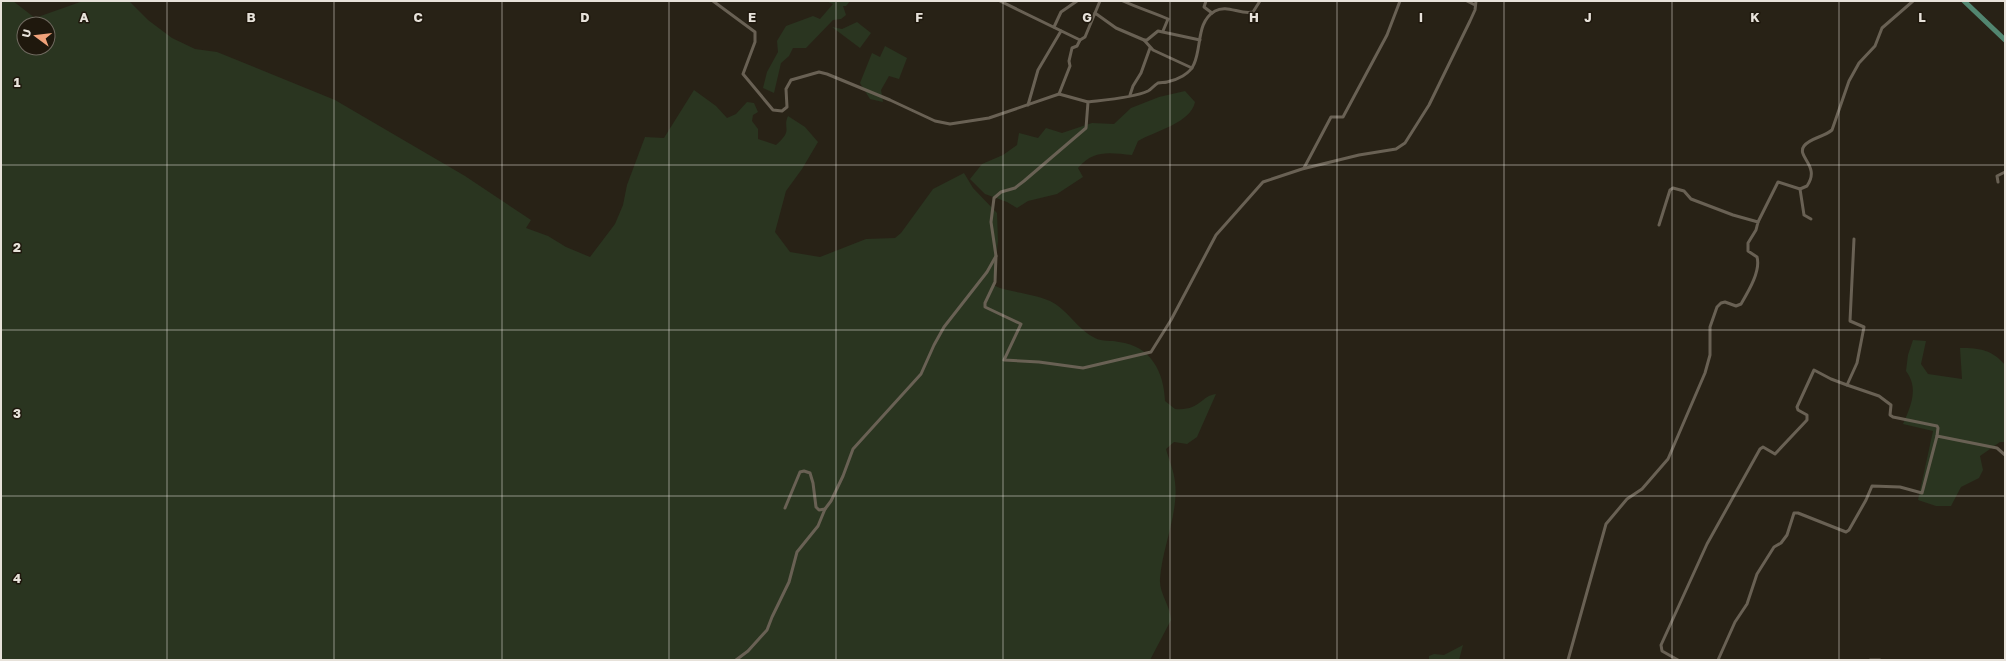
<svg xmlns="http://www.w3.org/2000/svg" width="2006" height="661" font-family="'Golos Text',sans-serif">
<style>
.green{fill:#2a3520;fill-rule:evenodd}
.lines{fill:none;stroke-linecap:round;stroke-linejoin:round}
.minor{stroke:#696154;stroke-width:3}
.primary{stroke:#528670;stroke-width:5}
.grid{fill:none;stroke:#e7e2da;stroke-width:1;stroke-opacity:0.55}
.grid-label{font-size:13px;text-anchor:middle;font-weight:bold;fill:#e7e2da;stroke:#1f180d;stroke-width:3;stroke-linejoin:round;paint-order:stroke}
</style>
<rect width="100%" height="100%" fill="#282216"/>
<g class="green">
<path d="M4,1H13L35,18L83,1H129L148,20L172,38L195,49L217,52L335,100L465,176L531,220L526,228L548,236L566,247L590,257L615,224L623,205L627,185L645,137L664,138L694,90L716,106L727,118L736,114L747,102L754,103L758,112L753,115L752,121L758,129V139L776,145C794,129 782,129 788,116L805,127L818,142L802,169L786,191L775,232L790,252L820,257L866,239L895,238L901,233L933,189L964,173L973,188L997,213L998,241L993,285L1000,288C1016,293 1035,294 1050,301C1067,309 1078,330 1095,338C1102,342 1112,340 1119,342C1151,346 1164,372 1165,401L1175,409C1201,411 1200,396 1216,394L1197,437L1187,444L1174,442L1166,449C1169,460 1174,471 1175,482C1179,512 1162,548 1160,579C1159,593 1170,605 1171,620L1150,660H1V3ZM24,24H48V48H24Z"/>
<path d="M826,1H850L846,6H843L846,15L841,19L833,20L806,48H793L789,56L781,63L774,93L763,88L767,72L778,52L777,41L786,26L813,16L820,19L833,4Z"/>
<path d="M857,22L871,33L860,48L832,27L842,29Z"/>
<path d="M885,46L907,58L899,79L889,76L881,90L883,102L870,99L860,83L872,53L880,57Z"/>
<path d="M1185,91L1195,102C1191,123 1155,131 1138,141L1132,155C1110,153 1094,149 1078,168L1083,177L1057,194L1028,201L1017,208L1007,202L985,194L970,179L982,164L1003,155L1017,145L1019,133L1038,138L1046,128L1062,133L1092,123L1114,124L1131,108L1159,97Z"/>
<path d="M1913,340L1926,341L1921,364L1928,374L1962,379L1960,348C1981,348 1992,350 2005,365V442H2000L1980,456L1983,470L1979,478L1961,487L1951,506H1936L1918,500L1933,431L1903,424C1911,406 1919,388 1906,371L1908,355Z"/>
<path d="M1463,645L1459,660H1429V656L1434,654L1444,655Z"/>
</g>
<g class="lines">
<g class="minor">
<path d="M713,1L755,32V42L743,74L773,110L782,111L787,107L786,89L791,80L819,72L827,74L890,100L935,121L950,124L989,118L1059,94L1088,102"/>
<path d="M1000,1L1080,40L1085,37L1095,13L1116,28L1144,40H1147L1158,31L1200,40"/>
<path d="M1123,1C1138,8 1152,12 1168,19L1163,31"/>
<path d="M1206,1L1204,7L1212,13"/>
<path d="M1467,1L1475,5"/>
<path d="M1095,13L1100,1"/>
<path d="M1054,27L1061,12L1077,1"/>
<path d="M1144,40L1153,50L1192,68"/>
<path d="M1059,94L1070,66L1069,61L1072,48L1077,46L1080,40"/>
<path d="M1130,95L1133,86L1141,73L1150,48"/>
<path d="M1028,105L1038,70L1061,31"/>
<path d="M1304,168L1331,117H1343L1387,35L1400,1"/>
<path d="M1998,182L1997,176L2005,172"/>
<path d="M1800,189L1804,215L1811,219"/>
<path d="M1758,222L1778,182L1800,189L1807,186C1821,166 1796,157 1804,146C1810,138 1824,137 1832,130L1849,81L1859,63L1875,46L1882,28L1913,1"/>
<path d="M996,256L995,282L985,303V307L1021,324L1004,360L1039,362L1083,368L1151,352L1171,320L1216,235L1263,182L1302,169L1359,155L1396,149L1405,143L1429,105L1470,21L1475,10L1476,1"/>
<path d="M1847,385L1879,396L1891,405L1890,415L1893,417L1937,426L1938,428L1937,436"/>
<path d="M785,508L800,472L804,471L810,473L813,483L816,507L819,510L825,509"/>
<path d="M736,660L748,651L767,630L772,617L789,582L797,552L818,526L825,509L831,501L843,476L853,449L921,374L934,345L944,327L987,272L996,256L991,222L994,198L1001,192L1015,188L1024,181L1086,128L1088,102C1105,100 1133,98 1148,91C1152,89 1154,85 1158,83C1161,82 1164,83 1167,82C1177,80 1190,74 1194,64C1202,47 1196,22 1215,11C1227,4 1240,15 1253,12L1260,1"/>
<path d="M1568,660L1606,524L1627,499L1642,489L1668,459L1705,373L1710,355V327L1717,307L1721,303L1725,302L1736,306L1741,304C1748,292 1761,271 1757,257L1748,251V243L1756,230L1758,222L1733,215L1691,199L1684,191L1673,188L1670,190L1659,225"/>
<path d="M1678,660L1662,651L1661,645L1707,544L1760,449L1763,447L1775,454L1807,420V415L1798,410L1797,407L1814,370L1831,379L1847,385L1857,363L1864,327L1850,321L1854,239"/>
<path d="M1718,660L1735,622L1747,604L1757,574L1774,547L1781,543L1787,535L1794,513H1798L1846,532L1849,530L1866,500L1872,486L1900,487L1922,493L1937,436L1997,448L2005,455"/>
<path d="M1870,660H1880"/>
</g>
<path class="primary" d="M1964,1L2005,40"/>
</g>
<path class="grid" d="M167,1V660M334,1V660M502,1V660M669,1V660M836,1V660M1003,1V660M1170,1V660M1337,1V660M1504,1V660M1672,1V660M1839,1V660M1,165H2005M1,330H2005M1,496H2005"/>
<g class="grid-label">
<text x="84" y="22">A</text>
<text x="251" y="22">B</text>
<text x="418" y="22">C</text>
<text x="585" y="22">D</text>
<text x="752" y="22">E</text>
<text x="919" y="22">F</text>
<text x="1087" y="22">G</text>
<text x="1254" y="22">H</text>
<text x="1421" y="22">I</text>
<text x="1588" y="22">J</text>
<text x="1755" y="22">K</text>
<text x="1922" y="22">L</text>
<text x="17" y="87">1</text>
<text x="17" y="252">2</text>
<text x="17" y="418">3</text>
<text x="17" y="583">4</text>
</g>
<rect width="2006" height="661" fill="none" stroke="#e7e2da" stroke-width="4"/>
<g transform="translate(36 36) rotate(285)"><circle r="19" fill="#1f180d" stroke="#6f695f"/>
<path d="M0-3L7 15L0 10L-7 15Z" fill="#f0a27a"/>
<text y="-6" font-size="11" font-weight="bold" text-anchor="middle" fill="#e7e2da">U</text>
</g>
</svg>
